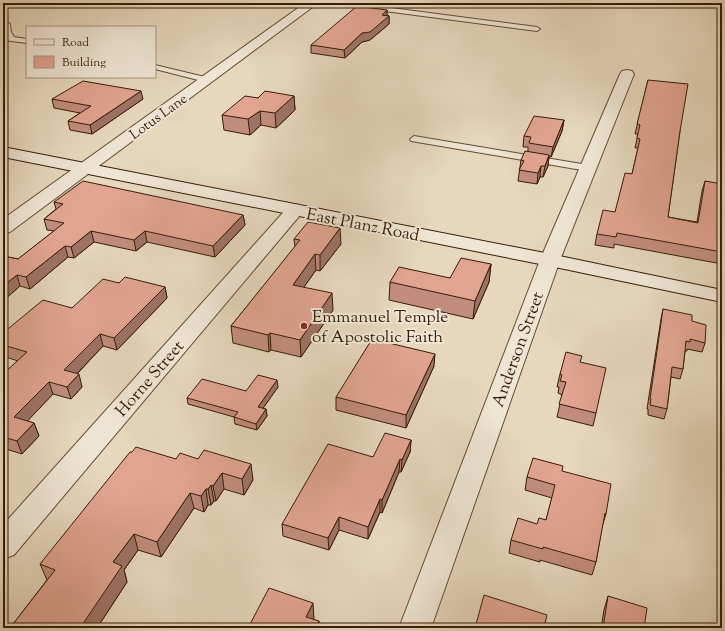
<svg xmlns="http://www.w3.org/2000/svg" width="725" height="631" font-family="'Sorts Mill Goudy',serif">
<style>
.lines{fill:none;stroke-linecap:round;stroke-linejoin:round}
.lane-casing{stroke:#624c34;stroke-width:2}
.street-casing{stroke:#624c34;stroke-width:2}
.secondary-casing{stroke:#361d06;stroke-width:2}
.lane{fill:#efe5d4;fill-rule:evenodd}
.street{fill:#efe5d4;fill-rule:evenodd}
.secondary{fill:#efe5d4;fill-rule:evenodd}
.wall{fill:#c28d7d;stroke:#361d06}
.shaded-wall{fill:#9e7366;stroke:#361d06}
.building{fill:#e1a491;stroke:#361d06}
.poi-dot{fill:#8f2418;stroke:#efe5d4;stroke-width:1.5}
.labels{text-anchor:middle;stroke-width:4;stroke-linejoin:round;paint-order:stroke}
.far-street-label{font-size:14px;fill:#361d06;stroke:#efe5d4}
.street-label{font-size:17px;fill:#361d06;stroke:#efe5d4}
.poi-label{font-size:17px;fill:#361d06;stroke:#efe5d4;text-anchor:start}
</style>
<rect width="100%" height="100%" fill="#e6d7bd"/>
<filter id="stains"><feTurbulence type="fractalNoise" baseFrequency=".005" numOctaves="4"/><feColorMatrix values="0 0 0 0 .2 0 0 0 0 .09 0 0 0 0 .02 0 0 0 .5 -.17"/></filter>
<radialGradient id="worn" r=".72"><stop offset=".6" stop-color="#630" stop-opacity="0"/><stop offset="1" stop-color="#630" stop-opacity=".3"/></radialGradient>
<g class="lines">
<g class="lane-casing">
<g id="lane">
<path d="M336,3H353L537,27L540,29L537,31L339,5Z"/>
<path d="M3,20L10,24L11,32L14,37L27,39V43L3,40V36H7L5,32Z"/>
<path d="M155,65L209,78L210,80L206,82L155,69Z"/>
<path d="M414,136L588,165L593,168L588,171L411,141L410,139Z"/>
</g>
</g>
<g class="street-casing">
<g id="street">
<path d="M305,3H318L10,232L3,234V219Z"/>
<path d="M627,70L632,71L634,74L560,260L431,628H399L540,260L620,74L622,71Z"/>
<path d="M295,204L301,206L304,210L301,214L14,555L3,559V525L289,206Z"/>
</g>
</g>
<g class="secondary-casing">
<path id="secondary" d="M3,147L550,254L722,290V302L550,266L3,157Z"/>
</g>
<use href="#lane" class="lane"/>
<use href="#street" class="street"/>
<use href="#secondary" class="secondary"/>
</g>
<g class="wall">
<path d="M387,10V15L389,16V24L370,40L362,42L345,58L311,53V45Z"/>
<path d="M648,80L680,131L668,217L697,222L702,191L705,181L722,186V264L614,244V248L595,245L597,234L615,212L632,174L638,148H635L638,134H635Z"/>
<path d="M294,96L295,110L276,128L261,125L250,135L224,130L222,115L258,98Z"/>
<path d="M52,99H143L92,134L70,130L68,121L80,113L54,108Z"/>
<path d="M564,120L562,131L551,157H549L548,166L543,177H540L537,184L518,181L521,160L528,151V147H523L524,136Z"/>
<path d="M54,202L243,215L245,225L215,257L147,242L136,251L94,242L74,258L68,257L30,289L20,286L3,301V256L18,259L54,231L47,230L44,219L56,209Z"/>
<path d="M294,239L341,244L320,271L316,270L304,287L333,310L301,357L271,350L269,352L233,343L231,326L295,247Z"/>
<path d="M491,264L489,282L473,319L389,300L390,282L450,278Z"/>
<path d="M119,283L165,287L167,298L117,350L103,346L77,374L82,387L71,399L53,394L27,421L34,423L39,436L22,454L3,448V374L18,361L3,356V333L72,308Z"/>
<path d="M663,309L692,321L705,343L702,352L687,349V351H685L683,369L680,379L671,377L667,409L664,419L648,415V409H647L661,319Z"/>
<path d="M580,362L596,413L593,426L557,417L562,395L558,393L559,387H557L560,374Z"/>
<path d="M434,366L406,428L336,410V397Z"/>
<path d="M278,387L263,408L266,409L267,416L257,430L235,424L234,417L188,404L187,398Z"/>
<path d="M411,440L410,452L401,472H399L382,513L380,512L368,539L339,530L329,550L283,536L282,524L373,457Z"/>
<path d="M176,459L253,480L244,495L224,489L216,501H214L211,505H208L204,512L194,508L161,557L138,550L124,570L127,582L97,628H10L47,580L40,564Z"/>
<path d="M562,471L606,514L602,527L596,562L592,575L540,560V562L509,553L511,540L537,524L546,520L552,498L525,490L527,477Z"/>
<path d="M608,596L644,628H601L604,610Z"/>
</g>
<g class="shaded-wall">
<path d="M387,10V17L389,16V24L370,40L362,42L345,58L344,50Z"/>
<path d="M141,91L143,99L92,134L90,125Z"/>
<path d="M294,96L295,110L276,128L275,113Z"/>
<path d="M260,111L261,125L250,135L248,119Z"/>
<path d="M564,120L562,131L551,157L553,147Z"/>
<path d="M549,155L548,166L543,177L545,166Z"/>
<path d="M541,166L540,177L537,184L538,173Z"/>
<path d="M243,215L245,225L215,257L213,246Z"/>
<path d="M340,228L341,244L320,271V255Z"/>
<path d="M91,231L94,242L74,258L71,247Z"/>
<path d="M145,231L147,242L136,251L134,240Z"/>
<path d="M65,246L68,257L30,289L26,277Z"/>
<path d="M315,254L316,270L294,301L293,285Z"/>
<path d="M491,264L489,282L473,319L475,301Z"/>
<path d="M17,275L20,286L3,301V286Z"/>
<path d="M165,287L167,298L117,350L114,338Z"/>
<path d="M332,293L333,310L301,357L300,340Z"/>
<path d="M270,333L271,350L269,352L268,335Z"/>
<path d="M100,334L103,346L68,383L64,370Z"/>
<path d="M435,354L434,366L406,428V415Z"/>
<path d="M79,374L82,387L71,399L67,387Z"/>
<path d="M277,380L278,387L259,414L258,407Z"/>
<path d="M49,382L53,394L19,430L14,417Z"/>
<path d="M266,409L267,416L257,430L256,424Z"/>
<path d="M34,423L39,436L22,454L17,441Z"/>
<path d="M411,440L410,452L401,472L402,460Z"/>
<path d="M400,459L399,472L382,513V500Z"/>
<path d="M251,464L253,480L244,495L242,479Z"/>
<path d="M222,473L224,489L216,501L213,486Z"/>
<path d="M211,485L214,501L211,505L208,489Z"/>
<path d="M206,489L208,505L204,512L201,496Z"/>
<path d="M190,493L194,508L161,557L157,542Z"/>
<path d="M380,499V512L368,539V527Z"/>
<path d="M339,517V530L329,550L328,538Z"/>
<path d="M134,534L138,550L124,570L127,582L97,628H80L113,562Z"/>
<path d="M313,603L314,619L310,628L306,617Z"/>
<path d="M319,621V628H316Z"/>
</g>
<g class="building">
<path d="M357,6L387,10L382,15L389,16L370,32L362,33L344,50L311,45Z"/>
<path d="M648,80L688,84L680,131L668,217L698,223L705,181L722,184V252L617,233L616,237L597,234L603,210L615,212L625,173L632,174L640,139L637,138L640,125L637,124Z"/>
<path d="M83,81L141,91L90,125L68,121L91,106L52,99Z"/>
<path d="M265,91L294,96L275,113L260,111L248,119L222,115L245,96L258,98Z"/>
<path d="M534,116L564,120L553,147L529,143L531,137L524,136Z"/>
<path d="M525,151L549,155L545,166H541L538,173L519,170L524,161L521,160Z"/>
<path d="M83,181L243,215L213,246L145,231L134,240L91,231L71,247L65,246L26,277L17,275L3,286V256L18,259L64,223L44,219L63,204L54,202Z"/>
<path d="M308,222L340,228L320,255L315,254L293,285L332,293L300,340L270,333L268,335L231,326L300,240L294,239Z"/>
<path d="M461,258L491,264L475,301L390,282L399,267L450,278Z"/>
<path d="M125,277L165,287L114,338L100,334L64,370L79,374L67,387L49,382L14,417L34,423L17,441L3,437V374L27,352L3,345V333L43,300L72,308L103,279L119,283Z"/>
<path d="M663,309L692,315V321L706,325L705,343L690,339V342L686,341L683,369L672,367L667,409L650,405L651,399H650Z"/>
<path d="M372,339L435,354L406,415L336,397Z"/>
<path d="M566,352L582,356L580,362L606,368L596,413L559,404L566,382L560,381L562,375L560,374Z"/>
<path d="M258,375L277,380L258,407L266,409L256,424L234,417L238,412L187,398L202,379L246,391Z"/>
<path d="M385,433L411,440L402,460L400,459L382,500L380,499L368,527L339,517L328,538L282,524L328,444L373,457Z"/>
<path d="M136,447L176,459L180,453L198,459L204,450L251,464L242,479L222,473L213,486L211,485L208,489H206L201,496L190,493L157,542L134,534L113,562L122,566L80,628H10L55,570L40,564L130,452H132Z"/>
<path d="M533,458L563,466L562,471L611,484L606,514L605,513L596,562L543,547V549L511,540L518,518L537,524L539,518L546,520L555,485L527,477Z"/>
<path d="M269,588L313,603L306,617L319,621L316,628H248Z"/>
<path d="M484,595L547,615L544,628H475Z"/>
<path d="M608,596L647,608L644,628H603Z"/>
<path d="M693,624L707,628H693Z"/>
</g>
<circle class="poi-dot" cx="304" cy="326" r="4"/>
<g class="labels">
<g class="far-street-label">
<text transform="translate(158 116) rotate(-36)" y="5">Lotus Lane</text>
</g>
<g class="street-label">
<text transform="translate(363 224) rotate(11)" y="6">East Planz Road</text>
<text transform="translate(517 349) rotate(-70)" y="6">Anderson Street</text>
<text transform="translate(149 378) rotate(-49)" y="6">Horne Street</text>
</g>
<g class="poi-label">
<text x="312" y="322">Emmanuel Temple<tspan x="312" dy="20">of Apostolic Faith</tspan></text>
</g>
</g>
<rect width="725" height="631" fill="none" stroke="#e6d7bd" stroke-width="16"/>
<rect x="4" y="4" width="717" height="623" fill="none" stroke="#361d06" stroke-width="2"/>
<rect x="8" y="8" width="709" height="615" fill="none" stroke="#361d06"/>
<rect x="26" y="26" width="130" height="52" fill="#efe5d4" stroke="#a59582"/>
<rect x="34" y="39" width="20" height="6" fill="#efe5d4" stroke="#a59582"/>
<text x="62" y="46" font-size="12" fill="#361d06">Road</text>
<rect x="34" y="56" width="20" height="12" fill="#e1a491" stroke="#a59582"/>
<text x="62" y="66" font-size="12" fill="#361d06">Building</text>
<rect width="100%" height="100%" filter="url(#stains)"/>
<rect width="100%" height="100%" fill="url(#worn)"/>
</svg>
